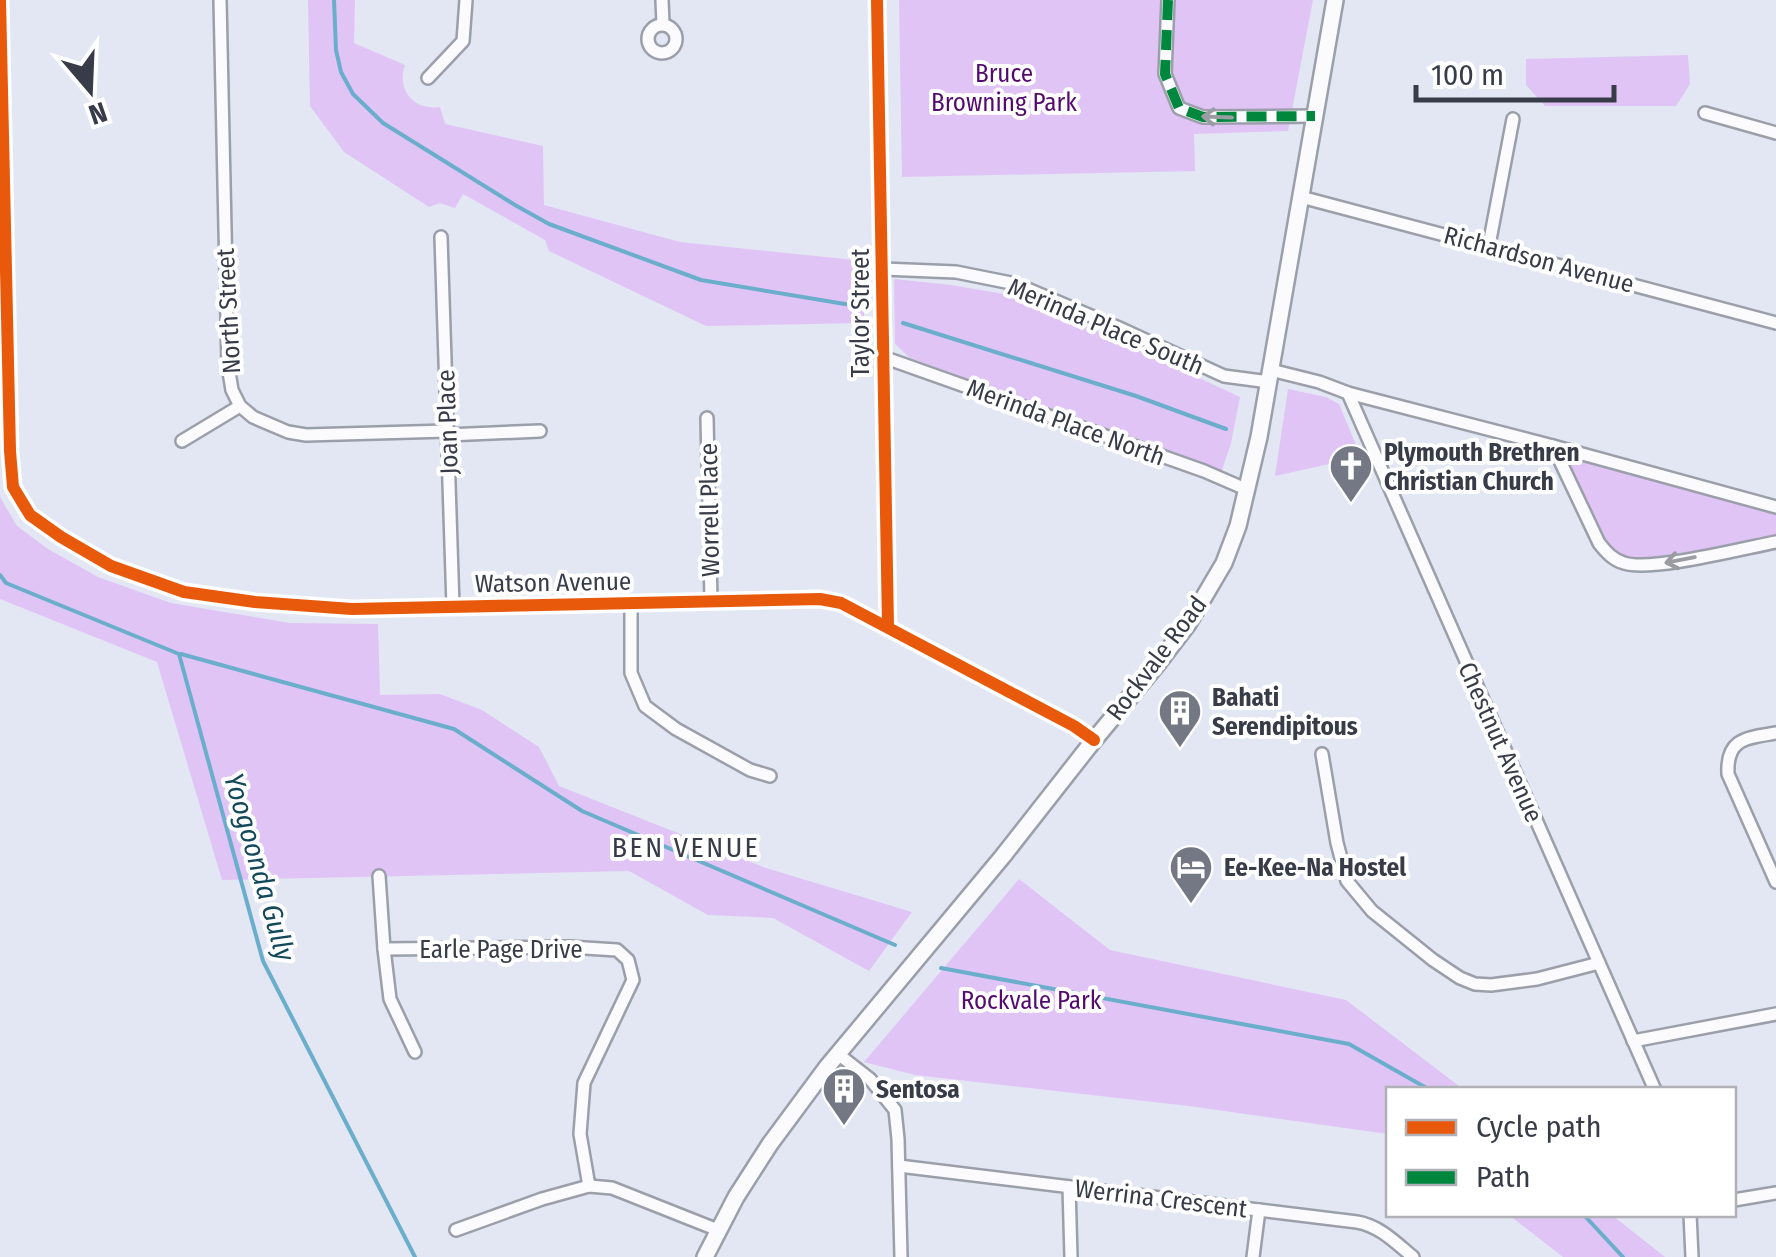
<svg xmlns="http://www.w3.org/2000/svg" width="1776" height="1257" font-family="'Fira Sans Condensed',sans-serif">
<style>
.green{fill:#e0c4f5}
.lines{fill:none;stroke-linecap:round;stroke-linejoin:round}
.stream{stroke:#6baecb;stroke-width:4}
.street-casing{stroke:#9b9faa;stroke-width:16}
.secondary-casing{stroke:#9b9faa;stroke-width:20}
.street{stroke:#fbfbfd;stroke-width:11}
.secondary{stroke:#fbfbfd;stroke-width:15}
.quiet{stroke:#00873e;stroke-width:10;stroke-dasharray:20 10;stroke-linecap:butt}
.cycleway-casing{stroke:#fff;stroke-width:19}
.cycleway{stroke:#e8590c;stroke-width:12}
.oneway{stroke:#9a9ca2}
.labels{text-anchor:middle;stroke-width:8;stroke-linejoin:round;paint-order:stroke}
.park-label{font-size:25px;fill:#550b6e;stroke:#fff}
.street-label{font-size:25px;fill:#383c48;stroke:#fff}
.poi-label{font-size:25px;font-weight:bold;fill:#383c48;stroke:#fff;text-anchor:start}
.neighbourhood-label{font-size:28px;letter-spacing:2.5px;fill:#383c48;stroke:#fff}
.water-label{font-size:28px;font-style:italic;fill:#13485b;stroke:#fff}
</style>
<rect width="100%" height="100%" fill="#e3e7f4"/>
<g class="green">
<path d="M308,0H355L354,43L405,65C396,90 414,111 440,107L445,124L543,146L544,205L680,242L864,261V323L706,326L549,251L545,240L463,194L455,208L440,203L429,207L344,152L310,106Z"/>
<path d="M899,0H1313L1288,131L1194,134L1195,171L902,177Z"/>
<path d="M1688,55L1690,84L1676,106H1545L1526,85V59Z"/>
<path d="M894,279L951,285L1009,295L1034,303L1109,336L1240,397L1231,443L1221,473L910,358L895,344Z"/>
<path d="M1288,389L1326,397L1339,404L1361,457L1275,476Z"/>
<path d="M1574,456L1776,513V537L1659,559L1639,561L1623,559L1609,550L1599,536L1570,467L1568,461Z"/>
<path d="M0,497L17,526L48,549L98,577L171,603L290,623L378,624L380,695L440,694L482,710L539,747L559,786L766,868L912,912L869,971L773,918L708,915L629,871L222,880L157,662L0,599Z"/>
<path d="M1019,879L1110,950L1346,1000L1463,1089L1388,1090V1134L1189,1106L915,1075L864,1062Z"/>
<path d="M1509,1215H1612L1665,1257H1563Z"/>
</g>
<g class="lines">
<g class="stream">
<path d="M334,0L336,50L341,72L353,94L383,123L515,205L549,224L701,280L857,306"/>
<path d="M903,323L1136,396L1226,429"/>
<path d="M0,575L6,583L179,654L263,961L415,1257"/>
<path d="M181,654L454,729L582,811L895,945"/>
<path d="M941,968L1349,1044L1430,1090"/>
<path d="M1583,1214L1623,1257"/>
</g>
<g class="street-casing">
<g id="street">
<path d="M0,0L10,451L13,487L30,515L61,537L111,566L184,592L255,602L352,609L820,599L841,603L1074,726L1094,740"/>
<path d="M220,0L228,366L232,390L240,406L253,417L288,432L306,435L447,431"/>
<path d="M662,0L663,24"/>
<path d="M877,0C882,209 884,418 888,626"/>
<path d="M1168,0L1165,74L1179,108L1203,117L1315,116"/>
<circle cx="662" cy="39" r="14"/>
<path d="M428,78L463,41L466,0"/>
<path d="M1705,113L1776,133"/>
<path d="M1301,197L1776,323"/>
<path d="M441,237L453,606"/>
<path d="M1489,245L1513,119"/>
<path d="M883,269L956,272L1016,284L1117,327L1224,376L1269,382"/>
<path d="M883,357L1204,471L1248,490"/>
<path d="M1271,370L1319,382L1348,393L1553,446L1776,507"/>
<path d="M1348,393L1655,1090"/>
<path d="M707,418L711,601"/>
<path d="M447,435L540,431"/>
<path d="M182,441L240,406"/>
<path d="M1553,446L1599,543C1606,552 1613,560 1624,563C1651,572 1744,548 1776,542"/>
<path d="M631,602V673L645,706L676,729L750,770L770,776"/>
<path d="M1776,733C1747,738 1726,738 1728,774L1776,882"/>
<path d="M1322,754L1337,843L1347,881L1372,911L1433,960L1460,978L1475,984L1491,985L1537,979L1599,963"/>
<path d="M379,876L384,949L569,947L617,950L628,960L633,980L584,1083L580,1134L589,1186"/>
<path d="M384,949L390,999L415,1052"/>
<path d="M1633,1041L1776,1014"/>
<path d="M838,1054L870,1079L895,1110L898,1139L901,1257"/>
<path d="M899,1166L1357,1222C1380,1226 1396,1243 1413,1257"/>
<path d="M1069,1187L1071,1257"/>
<path d="M1734,1200L1776,1193"/>
<path d="M1690,1214L1692,1257"/>
<path d="M456,1230L542,1199L589,1186L612,1188L718,1230"/>
<path d="M1253,1257L1259,1210"/>
</g>
</g>
<g class="secondary-casing">
<path id="secondary" d="M705,1257L736,1197L770,1144L827,1067L1003,856L1094,740L1159,662L1188,624L1224,563L1238,526L1259,437L1335,0"/>
</g>
<use href="#street" class="street"/>
<use href="#secondary" class="secondary"/>
<path class="quiet" d="M1168,0L1165,74L1179,108L1203,117L1315,116"/>
<g class="cycleway-casing">
<g id="cycleway">
<path d="M0,0L10,451L13,487L30,515L61,537L111,566L184,592L255,602L352,609L820,599L841,603L1074,726L1094,740"/>
<path d="M877,0C882,209 884,418 888,626"/>
</g>
</g>
<use href="#cycleway" class="cycleway"/>
</g>
<defs><path id="oneway-shaft" d="M-6 0H5M1.5-3L5.5 0L1.5 3" fill="none" stroke-width="1.6" stroke-linecap="round" stroke-linejoin="round" transform="scale(2.5)"/></defs>
<g class="oneway">
<use href="#oneway-shaft" transform="translate(1217 117) rotate(-178)"/>
<use href="#oneway-shaft" transform="translate(1680 560) rotate(169)"/>
</g>
<defs>
<g id="church-pin" transform="scale(2.25)"><path d="M0 17L-7.5 6A9.5 9.5 0 1 1 7.5 6Z" fill="#747884" stroke="#fff"/><path d="M-1.2-6h2.4v3.5h3.3v2.4h-3.3V6h-2.4V-.1h-3.3v-2.4h3.3Z" fill="#fff"/></g>
<g id="building-pin" transform="scale(2.25)"><path d="M0 17L-7.5 6A9.5 9.5 0 1 1 7.5 6Z" fill="#747884" stroke="#fff"/><path d="M-4-6H4V6H1V3H-1V6H-4ZM-2.5-4.3h1.7v1.8h-1.7ZM.8-4.3h1.7v1.8H.8ZM-2.5-1h1.7V.8h-1.7ZM.8-1h1.7V.8H.8Z" fill="#fff"/></g>
<g id="hotel-pin" transform="scale(2.25)"><path d="M0 17L-7.5 6A9.5 9.5 0 1 1 7.5 6Z" fill="#747884" stroke="#fff"/><path d="M-6-4.5h1.5V1H6V5H4.5V3h-9V5H-6ZM-4 0a1.8 1.8 0 1 1 3.6 0ZM.5 0V-2.5h3Q6-2.5 6 0Z" fill="#fff"/></g>
</defs>
<g fill-rule="evenodd">
<use href="#church-pin" x="1351" y="466"/>
<use href="#building-pin" x="1180" y="711"/>
<use href="#hotel-pin" x="1191" y="867"/>
<use href="#building-pin" x="844" y="1089"/>
</g>
<g class="labels">
<g class="park-label">
<text x="1004" y="82">Bruce<tspan x="1004" dy="29">Browning Park</tspan></text>
<text x="1031" y="1009">Rockvale Park</text>
</g>
<g class="street-label">
<text transform="translate(1539 259) rotate(15)" y="9">Richardson Avenue</text>
<text transform="translate(228 311) rotate(-93)" y="9">North Street</text>
<text transform="translate(860 313) rotate(-90)" y="9">Taylor Street</text>
<text transform="translate(1106 326) rotate(23)" y="9">Merinda Place South</text>
<text transform="translate(447 422) rotate(-92)" y="9">Joan Place</text>
<text transform="translate(1066 422) rotate(20)" y="9">Merinda Place North</text>
<text transform="translate(709 510) rotate(-91)" y="9">Worrell Place</text>
<text transform="translate(553 582) rotate(-1)" y="9">Watson Avenue</text>
<text transform="translate(1156 658) rotate(-53)" y="9">Rockvale Road</text>
<text transform="translate(1501 742) rotate(66)" y="9">Chestnut Avenue</text>
<text x="501" y="958">Earle Page Drive</text>
<text transform="translate(1161 1198) rotate(7)" y="9">Werrina Crescent</text>
</g>
<g class="poi-label">
<text x="1384" y="461">Plymouth Brethren<tspan x="1384" dy="29">Christian Church</tspan></text>
<text x="1212" y="706">Bahati<tspan x="1212" dy="29">Serendipitous</tspan></text>
<text x="1224" y="876">Ee-Kee-Na Hostel</text>
<text x="876" y="1098">Sentosa</text>
</g>
<g class="neighbourhood-label">
<text x="686" y="857">BEN VENUE</text>
</g>
<g class="water-label">
<text transform="translate(260 867) rotate(74)" y="10">Yoogoonda Gully</text>
</g>
</g>
<rect x="1386" y="1087" width="350" height="130" fill="#ffffff" stroke="#afb1b6" stroke-width="2.5"/>
<rect x="1406" y="1120" width="50" height="15" fill="#e8590c" stroke="#afb1b6" stroke-width="2.5"/>
<text x="1476" y="1137" font-size="30" fill="#383c48">Cycle path</text>
<rect x="1406" y="1170" width="50" height="15" fill="#00873e" stroke="#afb1b6" stroke-width="2.5"/>
<text x="1476" y="1187" font-size="30" fill="#383c48">Path</text>
<g transform="translate(90 90) rotate(161)" stroke="#ffffff" stroke-width="8" paint-order="stroke">
<path d="M0-8L18 38L0 25L-18 38Z" fill="#383c48"/>
<text y="-15" font-size="28" font-weight="bold" text-anchor="middle" fill="#383c48">N</text>
</g>
<path d="M1416 85v15h198v-15" fill="none" stroke="#383c48" stroke-width="5"/>
<text x="1431" y="85" font-size="30" fill="#383c48" stroke="#ffffff" stroke-width="8" paint-order="stroke">100 m</text>
</svg>
